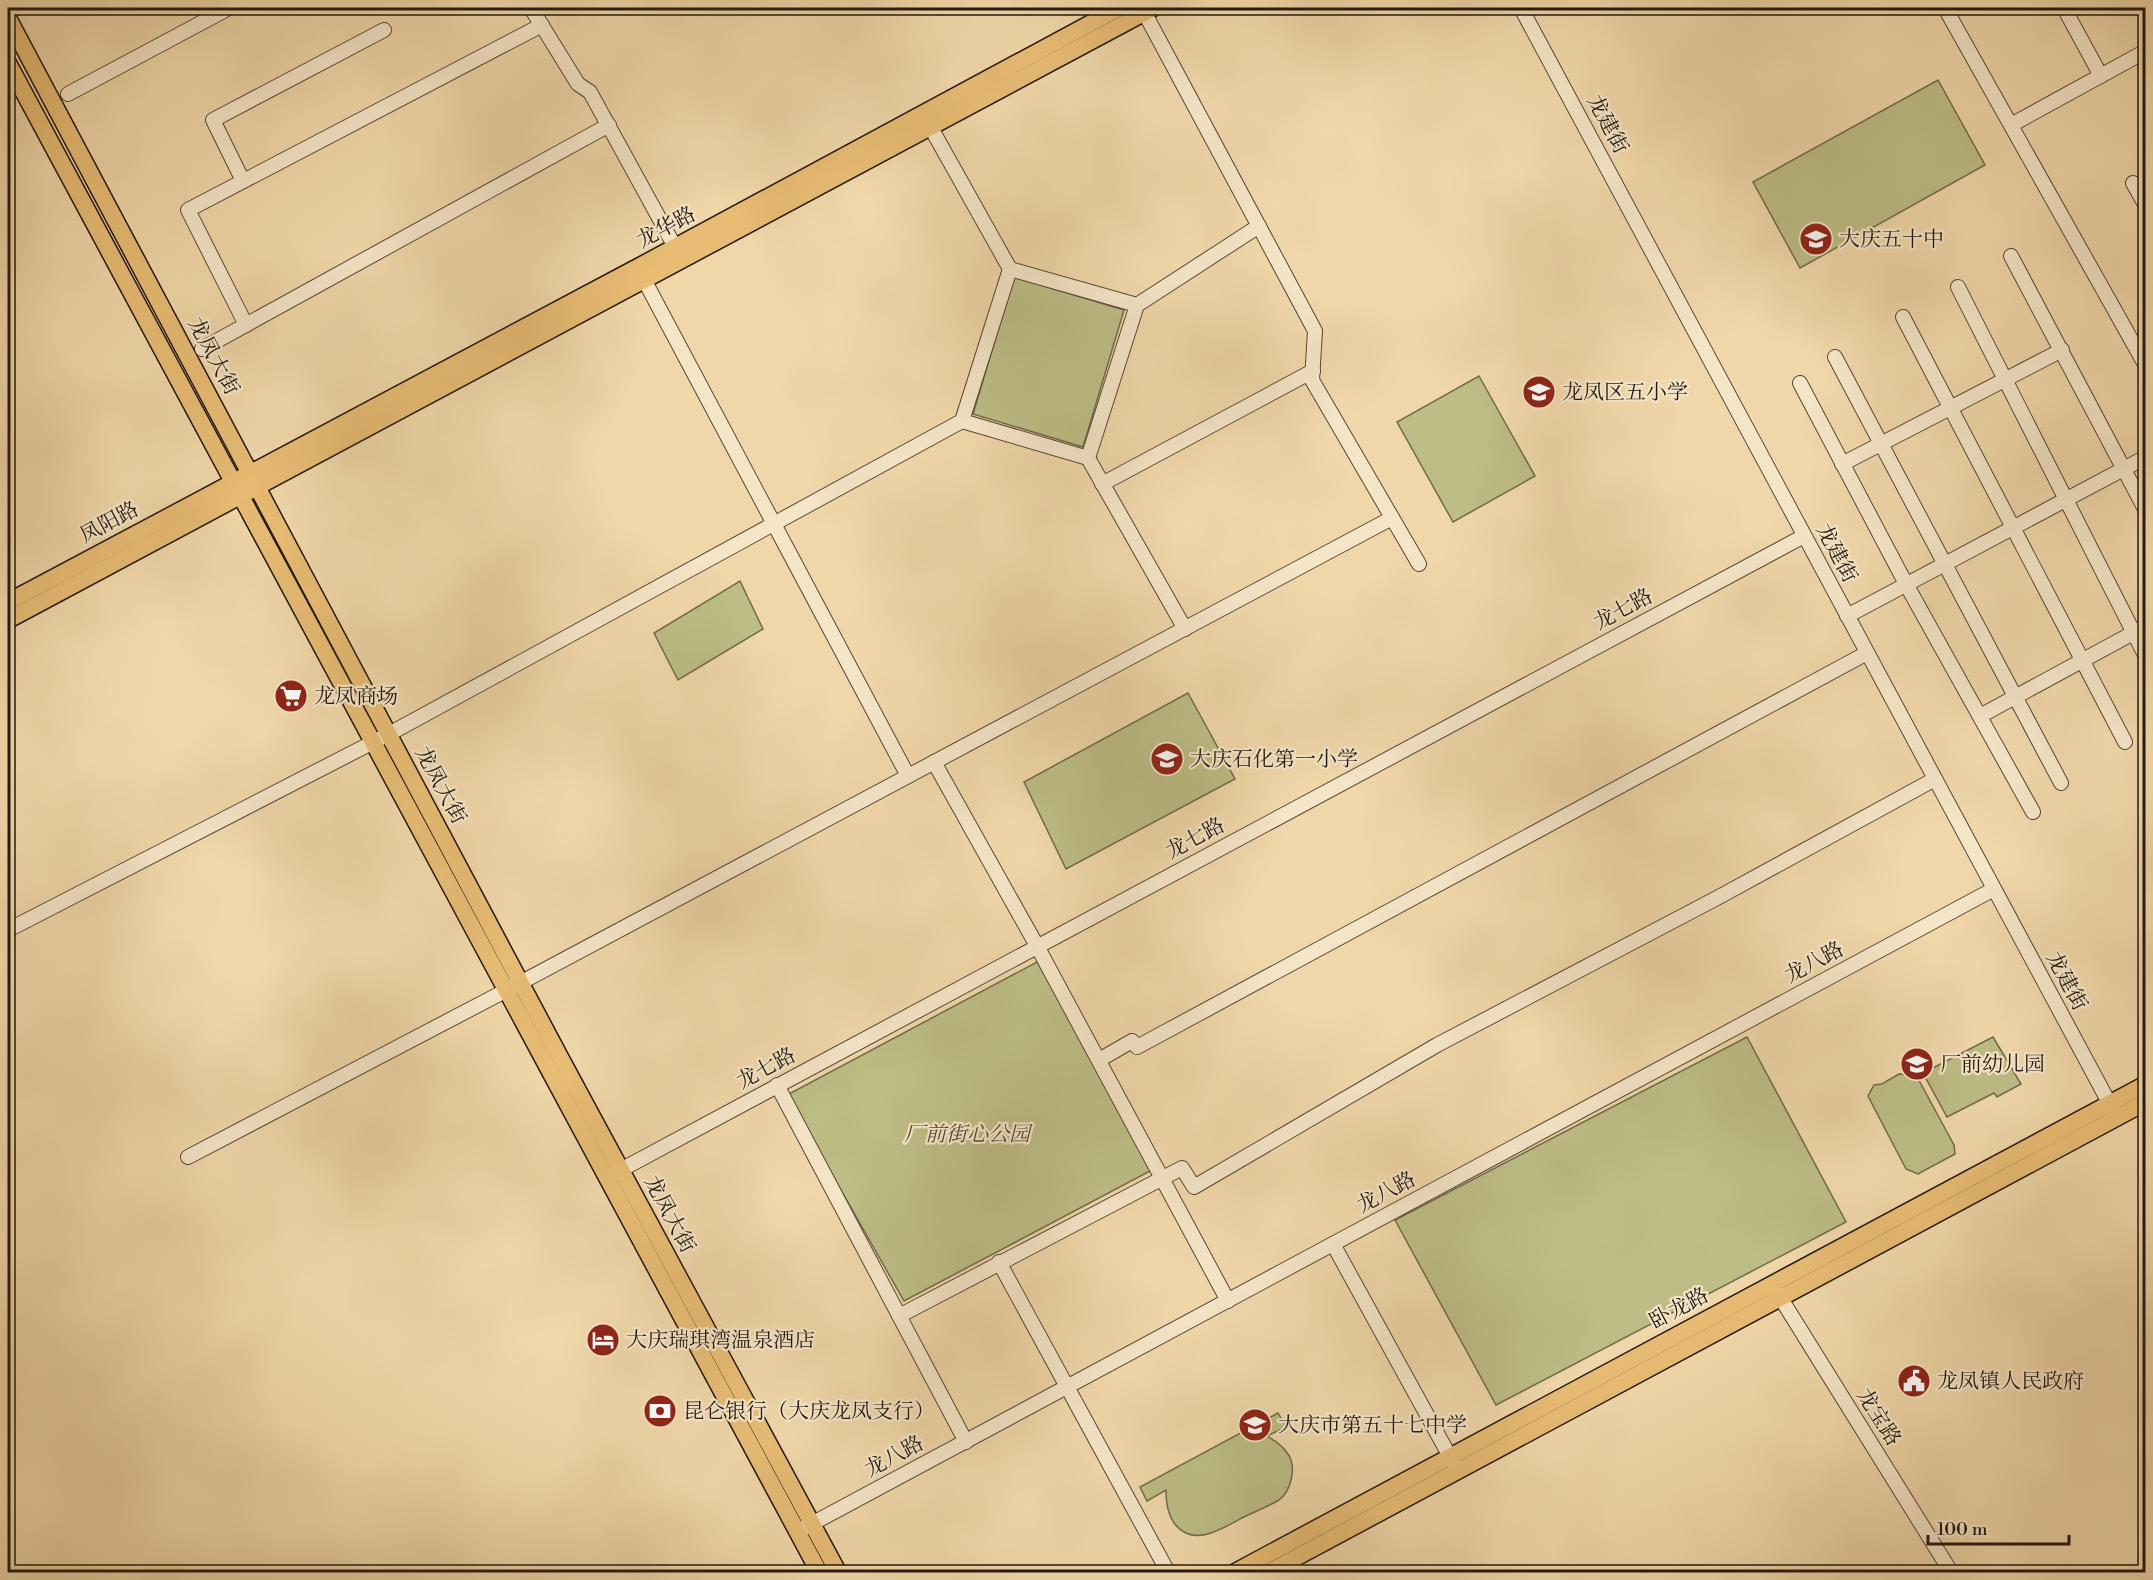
<svg xmlns="http://www.w3.org/2000/svg" width="2153" height="1580" font-family="'Libre Bodoni','Noto Serif SC',serif">
<style>
.green{fill:#bdbd85;stroke:#706b4b;stroke-width:1.5}
.lines{fill:none;stroke-linecap:round;stroke-linejoin:round}
.minor-casing{stroke:#564837;stroke-width:16}
.major-casing{stroke:#231911;stroke-width:19}
.minor{stroke:#f5e5c7;stroke-width:14}
.major{stroke:#e8bc74;stroke-width:16}
.labels{text-anchor:middle;stroke-width:4.5;stroke-linejoin:round;paint-order:stroke}
.street-label{font-size:21px;fill:#231911;stroke:#f5e5c7}
.poi-label{font-size:21px;fill:#231911;stroke:#f5e5c7;text-anchor:start}
.park-label{font-size:21px;font-style:italic;fill:#514a34;stroke:#f5e5c7}
</style>
<rect width="100%" height="100%" fill="#f0d7a9"/>
<filter id="stains"><feTurbulence type="fractalNoise" baseFrequency=".00333" numOctaves="4"/><feColorMatrix values="0 0 0 0 .2 0 0 0 0 .09 0 0 0 0 .02 0 0 0 .5 -.17"/></filter>
<radialGradient id="worn" r=".72"><stop offset=".6" stop-color="#630" stop-opacity="0"/><stop offset="1" stop-color="#630" stop-opacity=".3"/></radialGradient>
<g class="green">
<path d="M1938,80L1985,165L1800,268L1753,182Z"/>
<path d="M1014,277L1124,310L1083,447L973,414Z"/>
<path d="M1479,376L1535,476L1453,522L1397,422Z"/>
<path d="M740,581L763,629L678,680L654,633Z"/>
<path d="M1188,693L1235,779L1066,869L1024,782Z"/>
<path d="M1039,961L1152,1170L904,1301L787,1095Z"/>
<path d="M1747,1037L1846,1222L1496,1405L1395,1220Z"/>
<path d="M1993,1037L2021,1084L1997,1097L1994,1093L1947,1117L1923,1073Z"/>
<path d="M1899,1074L1916,1075L1954,1145L1955,1154L1918,1174L1906,1169L1868,1096L1874,1085L1882,1084Z"/>
<path d="M1278,1413L1286,1427L1267,1436C1275,1441 1283,1446 1288,1454C1297,1467 1291,1491 1279,1500C1269,1506 1256,1511 1246,1516C1229,1524 1205,1542 1186,1533C1169,1525 1166,1506 1166,1490L1147,1501L1140,1487Z"/>
</g>
<g class="lines">
<g class="minor-casing">
<g id="minor">
<path d="M531,8L578,84L590,92L675,247"/>
<path d="M1142,8L1315,331L1312,380L1419,564"/>
<path d="M1521,8L2113,1110"/>
<path d="M1945,8L2146,366"/>
<path d="M2064,8L2101,76"/>
<path d="M68,94L229,8"/>
<path d="M926,119L1010,269"/>
<path d="M2011,125L2146,51"/>
<path d="M243,181L213,120L384,30"/>
<path d="M2133,183L2146,206"/>
<path d="M2011,256L2146,511"/>
<path d="M640,272L908,776"/>
<path d="M1958,287L2146,657"/>
<path d="M1137,305L1259,226"/>
<path d="M1903,317L2125,742"/>
<path d="M246,325L188,210L542,25"/>
<path d="M202,349L609,125"/>
<path d="M1835,357L2061,783"/>
<path d="M1800,383L1906,584L2033,812"/>
<path d="M1088,458L1185,629"/>
<path d="M1842,464L2062,350"/>
<path d="M1102,484L1313,371"/>
<path d="M1847,616L2146,457"/>
<path d="M1980,716L2146,626"/>
<path d="M934,762L1037,946L1228,1301"/>
<path d="M8,930L389,734L962,421L1010,269L1137,305L1088,458L962,421"/>
<path d="M1099,1060L1132,1041L1137,1047L1163,1033L1867,653"/>
<path d="M777,1085L966,1442"/>
<path d="M188,1157L505,991L1392,518"/>
<path d="M613,1174L1804,536"/>
<path d="M1333,1244L1454,1464"/>
<path d="M999,1262L1168,1572"/>
<path d="M1775,1289L1951,1572"/>
<path d="M899,1316L1182,1168L1194,1187L1437,1045L1717,898L1935,779"/>
<path d="M804,1528L1994,889"/>
</g>
</g>
<g class="major-casing">
<g id="major">
<path d="M8,18L561,1059L838,1572"/>
<path d="M8,63L819,1572"/>
<path d="M8,602L638,267L1119,8"/>
<path d="M8,620L1153,8"/>
<path d="M1235,1572L2146,1084"/>
<path d="M1269,1572L2146,1102"/>
</g>
</g>
<use href="#minor" class="minor"/>
<use href="#major" class="major"/>
</g>
<defs>
<g id="school-disc" transform="scale(1.725)"><circle r="9.5" fill="#8f2418" stroke="#f5e5c7"/><path d="M0-5L7-2L0 1L-7-2ZM-4 1L0 2.5L4 1V4Q0 6-4 4Z" fill="#fff"/></g>
<g id="supermarket-disc" transform="scale(1.725)"><circle r="9.5" fill="#8f2418" stroke="#f5e5c7"/><path d="M-6-5.5h2.5l.6 2H6L4.5 2H-2.5L-4.4-4H-6ZM-1.5 3.2a1.3 1.3 0 1 0 .1 0ZM3 3.2a1.3 1.3 0 1 0 .1 0Z" fill="#fff"/></g>
<g id="hotel-disc" transform="scale(1.725)"><circle r="9.5" fill="#8f2418" stroke="#f5e5c7"/><path d="M-6-4.5h1.5V1H6V5H4.5V3h-9V5H-6ZM-4 0a1.8 1.8 0 1 1 3.6 0ZM.5 0V-2.5h3Q6-2.5 6 0Z" fill="#fff"/></g>
<g id="civic-disc" transform="scale(1.725)"><circle r="9.5" fill="#8f2418" stroke="#f5e5c7"/><path d="M-.6-6.5H3V-4.5H.6V-3L4-1V1h2V6H-6V1h2V-1L-.6-3ZM-1.2 2.5V6h2.4V2.5Z" fill="#fff"/></g>
<g id="bank-disc" transform="scale(1.725)"><circle r="9.5" fill="#8f2418" stroke="#f5e5c7"/><path d="M-6-4H6V4H-6ZM0-2.3a2.3 2.3 0 1 0 0 4.6a2.3 2.3 0 1 0 0-4.6Z" fill="#fff"/></g>
</defs>
<g fill-rule="evenodd">
<use href="#school-disc" x="1816" y="239"/>
<use href="#school-disc" x="1539" y="392"/>
<use href="#supermarket-disc" x="291" y="696"/>
<use href="#school-disc" x="1167" y="759"/>
<use href="#school-disc" x="1917" y="1064"/>
<use href="#hotel-disc" x="603" y="1340"/>
<use href="#civic-disc" x="1914" y="1381"/>
<use href="#bank-disc" x="660" y="1411"/>
<use href="#school-disc" x="1255" y="1425"/>
</g>
<g class="labels">
<g class="street-label">
<text transform="translate(1608 124) rotate(62)" y="7">龙建街</text>
<text transform="translate(666 227) rotate(-28)" y="7">龙华路</text>
<text transform="translate(214 356) rotate(62)" y="7">龙凤大街</text>
<text transform="translate(109 522) rotate(-28)" y="7">凤阳路</text>
<text transform="translate(1837 553) rotate(62)" y="7">龙建街</text>
<text transform="translate(1623 609) rotate(-28)" y="7">龙七路</text>
<text transform="translate(441 785) rotate(62)" y="7">龙凤大街</text>
<text transform="translate(1195 838) rotate(-28)" y="7">龙七路</text>
<text transform="translate(1814 962) rotate(-28)" y="7">龙八路</text>
<text transform="translate(2067 981) rotate(62)" y="7">龙建街</text>
<text transform="translate(766 1068) rotate(-28)" y="7">龙七路</text>
<text transform="translate(1386 1192) rotate(-28)" y="7">龙八路</text>
<text transform="translate(670 1214) rotate(62)" y="7">龙凤大街</text>
<text transform="translate(1679 1308) rotate(-28)" y="7">卧龙路</text>
<text transform="translate(1879 1417) rotate(58)" y="7">龙宝路</text>
<text transform="translate(894 1456) rotate(-28)" y="7">龙八路</text>
</g>
<g class="poi-label">
<text x="1839" y="246">大庆五十中</text>
<text x="1562" y="399">龙凤区五小学</text>
<text x="314" y="703">龙凤商场</text>
<text x="1190" y="766">大庆石化第一小学</text>
<text x="1940" y="1071">厂前幼儿园</text>
<text x="626" y="1347">大庆瑞琪湾温泉酒店</text>
<text x="1937" y="1388">龙凤镇人民政府</text>
<text x="683" y="1418">昆仑银行（大庆龙凤支行）</text>
<text x="1278" y="1432">大庆市第五十七中学</text>
</g>
<g class="park-label">
<text x="967" y="1141">厂前街心公园</text>
</g>
</g>
<rect width="2153" height="1580" fill="none" stroke="#f0d7a9" stroke-width="30"/>
<rect x="9" y="9" width="2135" height="1562" fill="none" stroke="#231911" stroke-width="3"/>
<rect x="15" y="15" width="2123" height="1550" fill="none" stroke="#231911" stroke-width="1.5"/>
<path d="M1928 1535v9h141v-9" fill="none" stroke="#231911" stroke-width="3"/>
<text x="1937" y="1535" font-size="18" fill="#231911" stroke="#f5e5c7" stroke-width="4.5" paint-order="stroke">100 m</text>
<rect width="100%" height="100%" filter="url(#stains)"/>
<rect width="100%" height="100%" fill="url(#worn)"/>
</svg>
